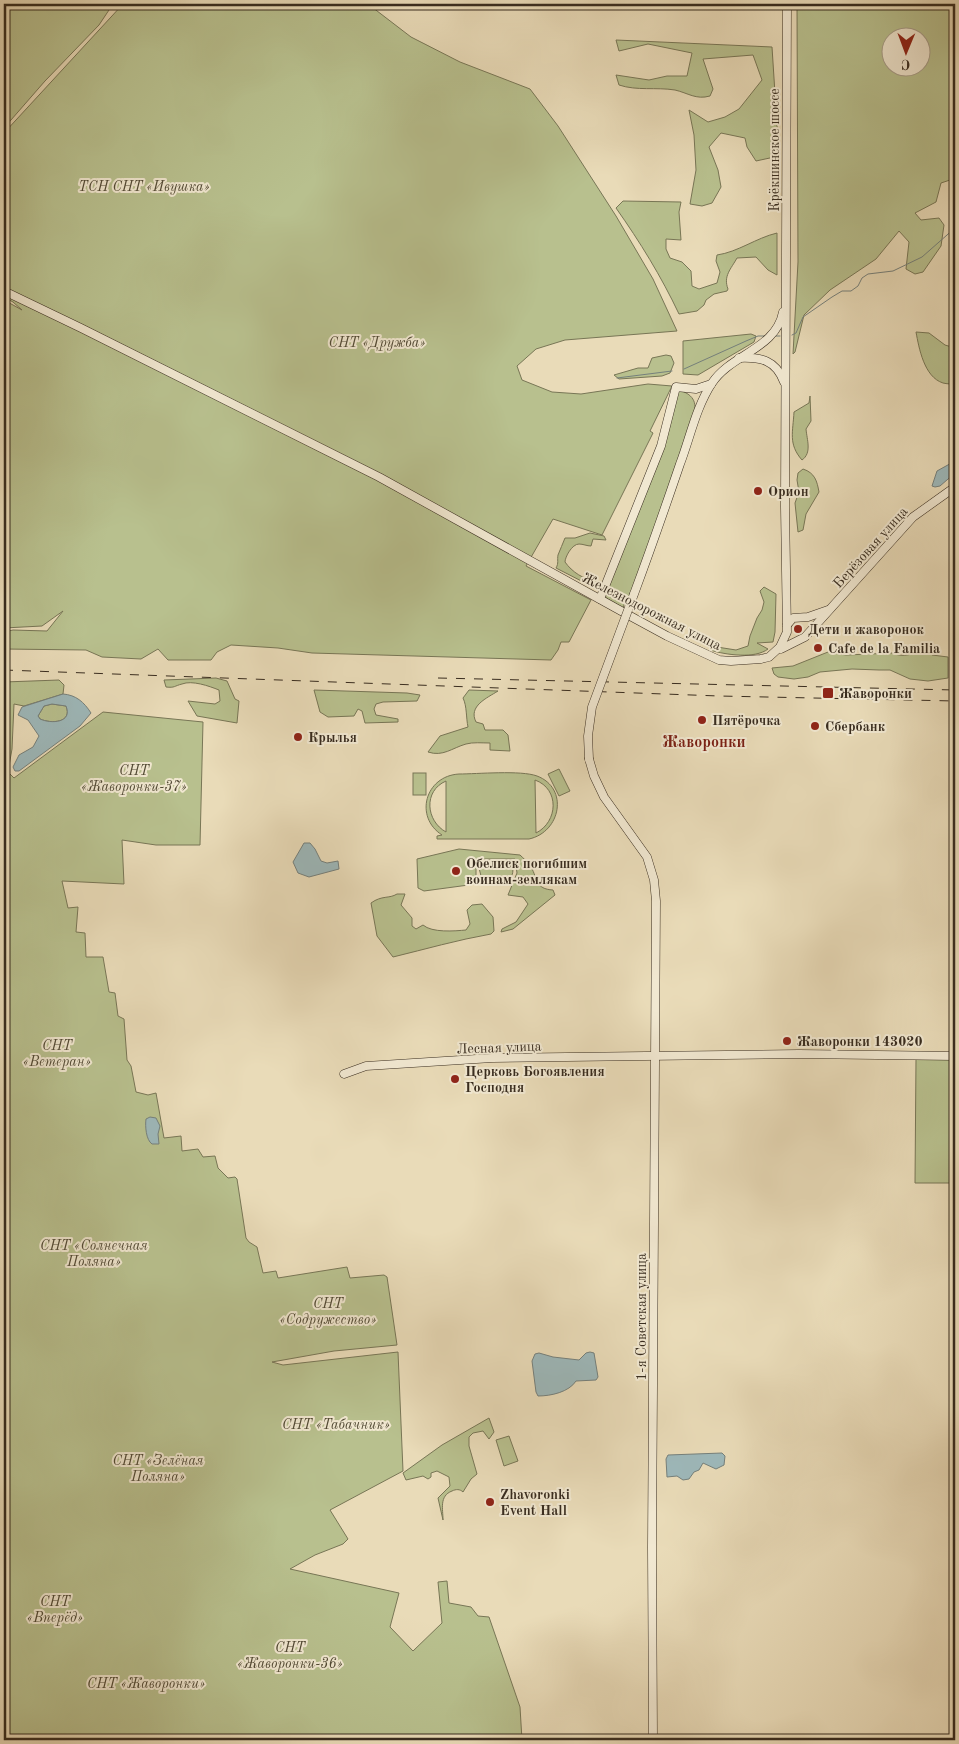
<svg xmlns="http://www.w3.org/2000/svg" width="959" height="1744" font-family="'Old Standard TT',serif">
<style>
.green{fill:#b8c08e;stroke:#787656;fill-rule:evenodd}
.water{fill:#9db8ba;stroke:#75807c;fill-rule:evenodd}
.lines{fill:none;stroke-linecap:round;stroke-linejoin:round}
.stream{stroke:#75807c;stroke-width:1}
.secondary-casing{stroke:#382c1f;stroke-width:9}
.secondary{stroke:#f1e8d1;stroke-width:8}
.rail{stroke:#382c1f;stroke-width:1;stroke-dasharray:9 9;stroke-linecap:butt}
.secondary-bridge-casing{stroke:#382c1f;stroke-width:9;stroke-linecap:butt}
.secondary-bridge{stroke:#f1e8d1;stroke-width:8}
.poi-dot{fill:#8f2418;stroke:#f1e8d1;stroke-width:2}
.labels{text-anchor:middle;stroke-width:4;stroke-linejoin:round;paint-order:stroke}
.street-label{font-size:14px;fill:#382c1f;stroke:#f1e8d1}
.park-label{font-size:14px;font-style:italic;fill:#524a35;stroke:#f1e8d1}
.poi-label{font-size:14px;font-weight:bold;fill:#382c1f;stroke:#f1e8d1;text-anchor:start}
.quarter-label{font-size:16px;font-weight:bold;fill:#7a1f14;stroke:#f1e8d1}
</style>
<rect width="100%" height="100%" fill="#e9dbb8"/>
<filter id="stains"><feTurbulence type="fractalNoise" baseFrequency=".004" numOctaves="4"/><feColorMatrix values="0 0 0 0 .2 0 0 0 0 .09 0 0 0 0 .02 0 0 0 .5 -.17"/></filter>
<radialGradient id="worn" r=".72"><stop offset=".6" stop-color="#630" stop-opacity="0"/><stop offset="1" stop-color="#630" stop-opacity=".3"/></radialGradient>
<g class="green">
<path d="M4,4H113L99,25L45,81L4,128Z"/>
<path d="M123,4H368L411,37L460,62L530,89L558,126L616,216L653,279L677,331L565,340L536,349L517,366L522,380L552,392L581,394L648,384L672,386L650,431L653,433L602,535L553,519L526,566L591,600L569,642H561L558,650L551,660L312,653L278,648L231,645L217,652L211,660H168L158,649L141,659L102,657L86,650L4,649V632L13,630L47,631L63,611L42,626L4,628V300L22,310L13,302L4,297V133Z"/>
<path d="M797,4H955V180H950L941,183L936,202L915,213L921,220L939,218L944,225L941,246L923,272L915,274L906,269L909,242L899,231L876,259L830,290L804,315L795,352L793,354L798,262ZM892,38H922V68H892Z"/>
<path d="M616,40L772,47L779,156L756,161L747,147L745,138L721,133L709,147L718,170L721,187L712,203L702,206L690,204L696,170L694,135L689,110L708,122L725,117L739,109L762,80L753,55L703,59L713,89L710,96C696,100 688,93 675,90C656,87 637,91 619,85L616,75L649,80L667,76H687L692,53L648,44L619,51Z"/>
<path d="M623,201L681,202L679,212L681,240L666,239V249L670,258L682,262L691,271L692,286L699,289L717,283L720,272L716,261L717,255C738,252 756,238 777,233V275L768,270L756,257L737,258C731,269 723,276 728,289L727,291L714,294L706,300L704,305L697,311L679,314C661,276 640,242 616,208Z"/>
<path d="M916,332L929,333L945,345L955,348V384C951,384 947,384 943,383C924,377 919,348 916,332Z"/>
<path d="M751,334L756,336L754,342L698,375L683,374V341Z"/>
<path d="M666,355L671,356L674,363L670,373L662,376L619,379L614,375L638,368H648L652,358Z"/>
<path d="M676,389C690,393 698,399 694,415L628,603L625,602L623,608L606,598L604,592L634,520Z"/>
<path d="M810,396L811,421L806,429C807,440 812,453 802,460C788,444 793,432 794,412L809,403Z"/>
<path d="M803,469C815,473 817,481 819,492L806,514L803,530L798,532L795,503L799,492L797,480L798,473Z"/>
<path d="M590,533L604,536L606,540L593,539L591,546C587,546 583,544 579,544C572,544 565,557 565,562C572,572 584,580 597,581V586L595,588L556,568C559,563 557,560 558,555C560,549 563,544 565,538H575Z"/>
<path d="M764,587L776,594L775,632L773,642L757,643L768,649C755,659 726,655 710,650L717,647L736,650L748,646L750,636L757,618L762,610L764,602L760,591Z"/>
<path d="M929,647L932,655L948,657V678L928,681L910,679L890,670H879L852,669L820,672L808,677L794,679L778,677L774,674L772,668L793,666L828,652L846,655L893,653C905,659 917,652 929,647Z"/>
<path d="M216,678L227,681L235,699L239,701L237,723L197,716L188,701L215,704L220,701L219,690C209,686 192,680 182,684C174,686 175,688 166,687L164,680Z"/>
<path d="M59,680L64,685L63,694L24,706L14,704L12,749L9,766V773L14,778L103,712L203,722L200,845H156L122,840L124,884L62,881L68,908L78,907L76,932L85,933L86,957H103L109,992L115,993L118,1016L124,1019L127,1060L131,1066L136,1092L148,1095L156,1093L164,1138L181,1136L182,1151L198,1149L203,1157L215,1156L218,1168L228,1178L235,1177L237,1179L246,1238L249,1242L257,1247L263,1273L276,1271L278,1278L347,1267L350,1278L384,1275L387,1277L397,1345L334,1351L272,1362L283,1365L398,1352L403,1471L330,1510L348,1539L343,1544L315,1555L290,1569L399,1593L390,1627L413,1651L442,1623L438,1582L447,1581L449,1603L471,1607L478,1616L489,1617L520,1707L522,1740H4V682Z"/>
<path d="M314,690L407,693L420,695L417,701L383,702L376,704L374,709L376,715L398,719V722L365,723L362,711L358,709L354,716L328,717L320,712Z"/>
<path d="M469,690L498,691C487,698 468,706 476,722L483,724L485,730H503L508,735L510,751L490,750V743C482,743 473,742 466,744C452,748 443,757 428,752L440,736L468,727C466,718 467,706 463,698Z"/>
<path d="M52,704L66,706C73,723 51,724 40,719L38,716L44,706Z"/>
<path d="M559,769L570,791L559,796L548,774Z"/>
<rect x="413" y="773" width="13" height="22"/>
<path d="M459,774C477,774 521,770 537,776C569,788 561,832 529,839H437V836L442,835C414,817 425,776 459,774ZM535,780C560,789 558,822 536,833ZM446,781V832C426,821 423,791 446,781Z"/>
<path d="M459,849L520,855C523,858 529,863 531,867C538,879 535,889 553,890L555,895L513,929L501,932L502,929L516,922L528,904L523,897L508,895L517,873L515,859H476V884L424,891L418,888L417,859Z"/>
<path d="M509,861C514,867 514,873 510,879L482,880L479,868L480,862Z"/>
<path d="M397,894H405L401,905L412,918V926L416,929L423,925C432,933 455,931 466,930L470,924L467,910L472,905L482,904L493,917L494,931L491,934C457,940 426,949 393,957L377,936L371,903C382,895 389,899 397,894Z"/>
<path d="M916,1059H955V1183H915Z"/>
<path d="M489,1418L494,1432L489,1439L483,1431L473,1433L469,1437V1446L477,1474L471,1479L463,1492C460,1489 456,1489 452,1491C439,1496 443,1509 443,1520L438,1498L450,1486L449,1477L437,1471L431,1473V1477L428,1479L423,1476L406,1480L403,1473L442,1445Z"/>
<path d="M509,1436L518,1461L504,1466L496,1440Z"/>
</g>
<g class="water">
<path d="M955,461V473L940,486L935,487L932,486L937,471Z"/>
<path d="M63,694C76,695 84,702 91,713L80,726L19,771H15L13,767L19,755L33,747L39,736L28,720L18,715L22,707ZM52,704L66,706C73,723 51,724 40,719L38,716L44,706Z"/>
<path d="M304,843H310L315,849L321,861L327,863L338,861L339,869L309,877L298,873L293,862Z"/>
<path d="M150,1117L156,1118L160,1126L158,1134L159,1144H152C146,1140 145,1126 146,1119Z"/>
<path d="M590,1352L594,1353L598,1377L596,1380L576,1381C569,1392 551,1396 538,1396L536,1392L532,1361L535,1354L539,1353L553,1357L579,1360L586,1353Z"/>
<path d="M722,1453L725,1456L724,1465L716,1469L703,1463L699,1470L694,1472L689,1479L683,1480L677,1476L667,1477L666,1459L668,1455Z"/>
</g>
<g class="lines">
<g class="stream">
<path d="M792,335L796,333L803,317L832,297L842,291H851L858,286L862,278L868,274L893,271L922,257L955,228"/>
<path d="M775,336H780"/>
<path d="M684,369L746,341L758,336H766"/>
<path d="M617,378L672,371"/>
</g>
<g class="secondary-casing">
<g id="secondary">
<path d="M4,291L81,328L379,477L632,617L667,636L719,660L731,661L761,659L769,657L780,647L787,632L785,507L787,4"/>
<path d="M739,358C761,357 776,360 784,382"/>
<path d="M634,594C650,551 665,508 680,464C690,438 696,407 712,383C731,354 776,349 783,312"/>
<path d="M600,599L661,446L676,387L696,389L711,384"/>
<path d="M787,625L793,618L808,617L828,610"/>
<path d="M781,649L805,637L913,517L955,487"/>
<path d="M589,759L594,776L604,797L647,857L654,880L656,901L652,1548L653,1740"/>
<path d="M344,1074L366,1066L492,1058L799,1054L955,1056"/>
</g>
</g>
<use href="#secondary" class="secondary"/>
<g class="rail">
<path d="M4,670L719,696L955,701"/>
<path d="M438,678L955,690"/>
</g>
<g class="secondary-bridge-casing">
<path id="secondary-bridge" d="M589,759L588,736L592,707L634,594"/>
</g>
<use href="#secondary-bridge" class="secondary-bridge"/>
</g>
<g class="poi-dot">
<circle cx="758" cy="491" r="5"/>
<circle cx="798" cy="629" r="5"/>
<circle cx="818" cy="648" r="5"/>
<rect x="822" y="687" width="12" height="12" rx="2.5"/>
<circle cx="702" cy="720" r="5"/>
<circle cx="815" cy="726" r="5"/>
<circle cx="298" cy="737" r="5"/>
<circle cx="456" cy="871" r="5"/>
<circle cx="787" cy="1041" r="5"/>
<circle cx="455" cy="1079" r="5"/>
<circle cx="490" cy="1502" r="5"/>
</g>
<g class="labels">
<g class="street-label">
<text transform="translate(774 150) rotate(-90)" y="5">Крёкшинское шоссе</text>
<text transform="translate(870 547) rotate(-48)" y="5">Берёзовая улица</text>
<text transform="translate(652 611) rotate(27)" y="5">Железнодорожная улица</text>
<text transform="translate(499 1047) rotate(-2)" y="5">Лесная улица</text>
<text transform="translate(641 1317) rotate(-90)" y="5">1-я Советская улица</text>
</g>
<g class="park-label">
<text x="144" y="191">ТСН СНТ «Ивушка»</text>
<text x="377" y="347">СНТ «Дружба»</text>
<text x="134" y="775">СНТ<tspan x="134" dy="16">«Жаворонки-37»</tspan></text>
<text x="57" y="1050">СНТ<tspan x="57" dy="16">«Ветеран»</tspan></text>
<text x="94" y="1250">СНТ «Солнечная<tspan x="94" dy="16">Поляна»</tspan></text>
<text x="328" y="1308">СНТ<tspan x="328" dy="16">«Содружество»</tspan></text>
<text x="336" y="1429">СНТ «Табачник»</text>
<text x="158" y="1465">СНТ «Зелёная<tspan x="158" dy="16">Поляна»</tspan></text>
<text x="55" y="1606">СНТ<tspan x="55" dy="16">«Вперёд»</tspan></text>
<text x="290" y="1652">СНТ<tspan x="290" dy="16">«Жаворонки-36»</tspan></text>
<text x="146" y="1688">СНТ «Жаворонки»</text>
</g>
<g class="poi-label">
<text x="768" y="496">Орион</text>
<text x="808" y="634">Дети и жаворонок</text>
<text x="828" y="653">Cafe de la Familia</text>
<text x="839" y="698">Жаворонки</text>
<text x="712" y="725">Пятёрочка</text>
<text x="825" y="731">Сбербанк</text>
<text x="308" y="742">Крылья</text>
<text x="466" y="868">Обелиск погибшим<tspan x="466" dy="16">воинам-землякам</tspan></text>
<text x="797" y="1046">Жаворонки 143020</text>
<text x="465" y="1076">Церковь Богоявления<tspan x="465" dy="16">Господня</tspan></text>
<text x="500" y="1499">Zhavoronki<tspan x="500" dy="16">Event Hall</tspan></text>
</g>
<g class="quarter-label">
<text x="704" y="747">Жаворонки</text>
</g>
</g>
<rect width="959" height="1744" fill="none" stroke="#e9dbb8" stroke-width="20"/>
<rect x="5" y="5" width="949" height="1734" fill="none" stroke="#382c1f" stroke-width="2.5"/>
<rect x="10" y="10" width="939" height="1724" fill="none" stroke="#382c1f"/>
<g transform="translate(906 52) rotate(181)"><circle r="24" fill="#f1e8d1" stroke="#a79d8a"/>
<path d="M0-4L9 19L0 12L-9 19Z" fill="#8f2418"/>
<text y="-8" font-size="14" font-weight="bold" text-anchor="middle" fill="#382c1f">С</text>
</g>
<rect width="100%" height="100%" filter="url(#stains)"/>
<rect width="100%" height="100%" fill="url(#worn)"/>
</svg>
